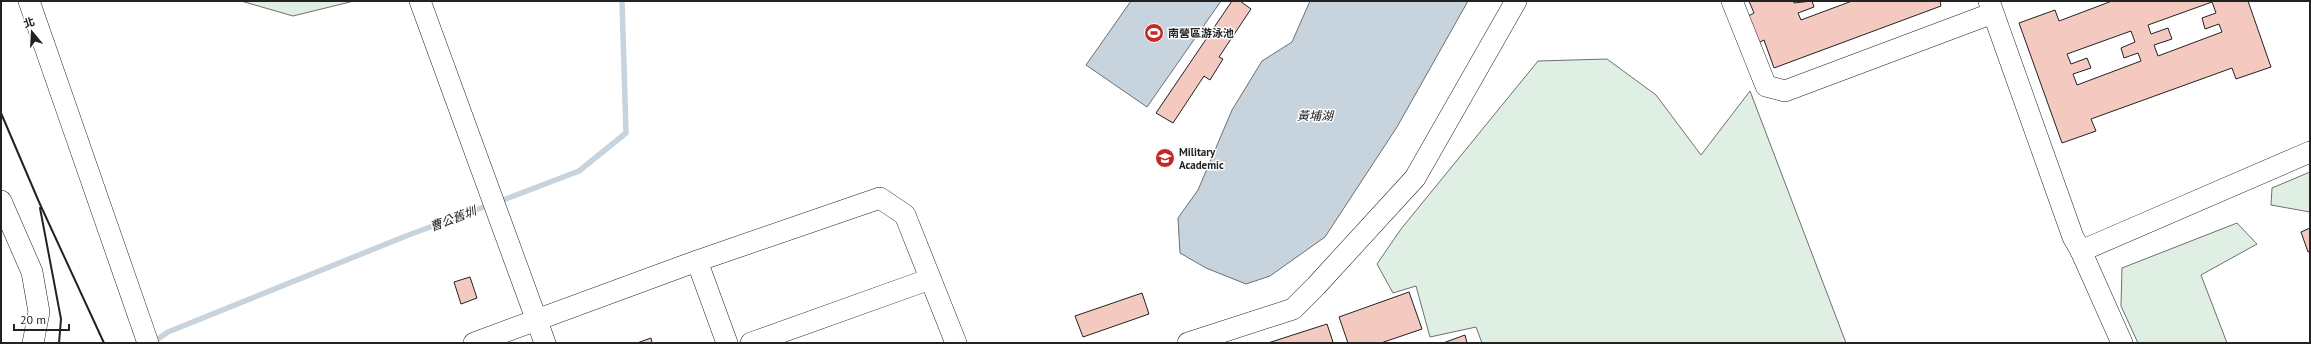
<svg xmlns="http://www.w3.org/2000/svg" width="2311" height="344" font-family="'PT Sans','Noto Sans TC',sans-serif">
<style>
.green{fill:#e0efe3;stroke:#6f6f6f}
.water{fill:#c7d3dd;stroke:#6f6f6f}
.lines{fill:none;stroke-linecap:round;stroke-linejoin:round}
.stream{stroke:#c7d3dd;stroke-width:5.5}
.building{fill:#f3c9c0;stroke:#222;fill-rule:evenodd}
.minor-casing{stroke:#222;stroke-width:22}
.minor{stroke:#fff;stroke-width:21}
.wall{stroke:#222;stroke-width:2}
.labels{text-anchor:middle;stroke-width:3;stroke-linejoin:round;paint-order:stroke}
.poi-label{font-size:11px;font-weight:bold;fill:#222;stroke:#fff;text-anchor:start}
.water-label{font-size:12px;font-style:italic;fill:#222;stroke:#fff}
</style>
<rect width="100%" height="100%" fill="#fff"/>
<g class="green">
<path d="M241,1H354L293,16Z"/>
<path d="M1607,59L1656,95L1701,155L1750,91L1846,343H1482L1476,327L1430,337L1416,286L1393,293L1377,264L1401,229L1538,61Z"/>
<path d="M2310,172V212L2271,205L2272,188Z"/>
<path d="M2237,223L2257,244L2201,275L2227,343H2138L2121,306L2122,268Z"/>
</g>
<g class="water">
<path d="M1131,1H1221L1147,107L1086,65Z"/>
<path d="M1310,1H1468L1397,127L1325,237L1270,276L1246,284L1206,268L1180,253L1178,218L1198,190L1232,110L1262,61L1292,42Z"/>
</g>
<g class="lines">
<g class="stream">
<path d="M498,202L579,171L626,133L622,1"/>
<path d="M152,343L168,332L406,236L489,205"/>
</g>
</g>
<g class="building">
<path d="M1232,1H1240L1251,9L1219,57L1223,59L1210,80L1204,76L1173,123L1156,113Z"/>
<path d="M1749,1H1793L1794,3L1812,1L1814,7L1798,13L1801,20L1852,1H1940L1941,6L1774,68L1764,40L1758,43L1748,16L1754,13Z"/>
<path d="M2112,1H2248L2271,67L2236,79L2232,68L2091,119L2096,131L2062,143L2019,23L2055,10L2059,21ZM2212,2L2216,13L2202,18L2205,29L2219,24L2222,32L2158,56L2154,45L2172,39L2168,28L2151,34L2148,25ZM2131,31L2135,42L2121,48L2124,58L2138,53L2141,61L2077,85L2073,74L2091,68L2087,58L2071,64L2067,54Z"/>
<path d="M2310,228V251L2308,252L2301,232Z"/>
<path d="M470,277L477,298L461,304L454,282Z"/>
<path d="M1409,292L1422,329L1381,343H1348L1339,317Z"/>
<path d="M1142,293L1149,314L1083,337L1075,316Z"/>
<path d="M1327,324L1333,342L1329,343H1268Z"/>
<path d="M1465,335L1467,343H1443Z"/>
<path d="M651,338L652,343H637Z"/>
</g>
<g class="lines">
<g class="minor-casing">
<g id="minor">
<path d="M29,1L148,343"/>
<path d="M420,1L545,343"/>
<path d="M1732,1L1766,86L1785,91L1993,13"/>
<path d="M1989,1L2073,237L2081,251"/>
<path d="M1,201L32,272L39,312L33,343"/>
<path d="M697,261L727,343"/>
<path d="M474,343L697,261L880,198L905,215L956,343"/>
<path d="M751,343L930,279"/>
<path d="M1188,343L1293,309L1316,286L1415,178L1516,1"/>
<path d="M2122,343L2081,251L2310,152"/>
</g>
</g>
<use href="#minor" class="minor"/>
<g class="wall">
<path d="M1,113L39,202L104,343"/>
<path d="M40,208L61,319L59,343"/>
</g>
</g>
<defs>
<g id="stadium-disc" transform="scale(1)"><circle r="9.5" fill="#c62828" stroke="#fff"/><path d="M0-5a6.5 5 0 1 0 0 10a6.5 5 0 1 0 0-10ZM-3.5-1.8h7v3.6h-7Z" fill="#fff"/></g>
<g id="university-disc" transform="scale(1)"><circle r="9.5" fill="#c62828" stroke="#fff"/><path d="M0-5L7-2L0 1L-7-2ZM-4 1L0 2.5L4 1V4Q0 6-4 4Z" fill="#fff"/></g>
</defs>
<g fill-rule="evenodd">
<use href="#stadium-disc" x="1154" y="33"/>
<use href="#university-disc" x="1165" y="158"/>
</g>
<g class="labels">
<g class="poi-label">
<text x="1168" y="37">南營區游泳池</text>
<text x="1179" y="156">Military<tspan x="1179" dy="13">Academic</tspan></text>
</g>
<g class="water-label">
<text x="1315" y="120">黃埔湖</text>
<text transform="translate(453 219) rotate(-21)" y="4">曹公舊圳</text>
</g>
</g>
<rect width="2311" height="344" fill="none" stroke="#222222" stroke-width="4"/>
<g transform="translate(32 32) rotate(342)" stroke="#ffffff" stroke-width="3" paint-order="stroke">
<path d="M0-3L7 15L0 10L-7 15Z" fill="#222222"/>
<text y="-6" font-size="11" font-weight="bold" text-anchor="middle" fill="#222222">北</text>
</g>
<path d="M14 324v6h55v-6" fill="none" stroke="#222222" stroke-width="2"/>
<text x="20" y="324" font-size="12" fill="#222222" stroke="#ffffff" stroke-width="3" paint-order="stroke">20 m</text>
</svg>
